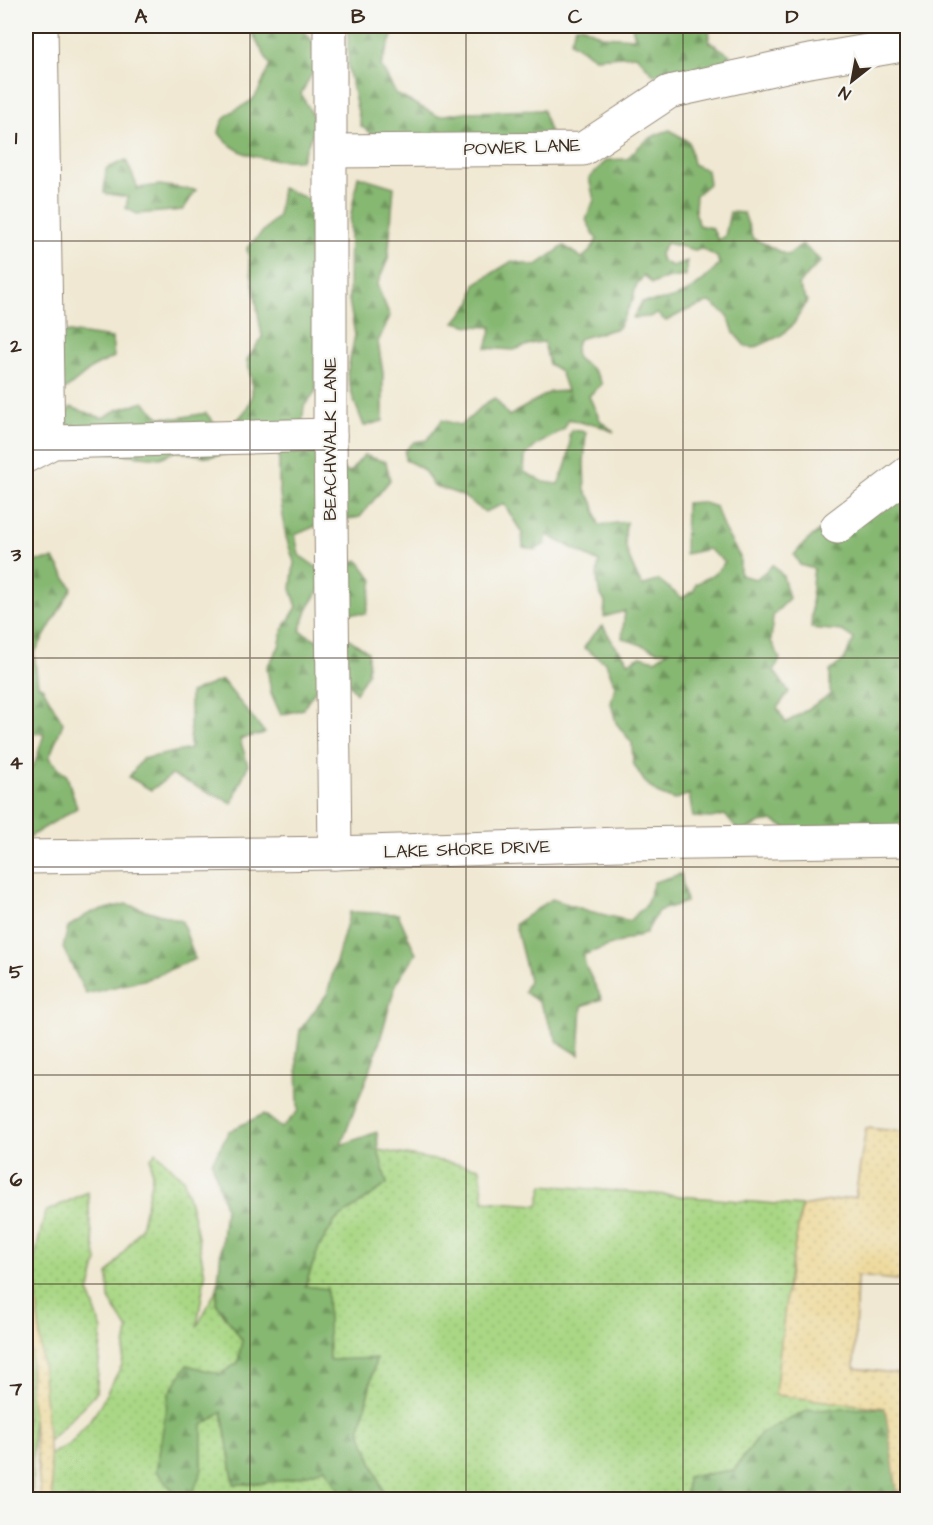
<svg xmlns="http://www.w3.org/2000/svg" width="933" height="1525" font-family="'Architects Daughter',sans-serif">
<style>
.grass{fill:url(#grass-dots);stroke:#728051;stroke-width:1.5}
.forest{fill:url(#forest-firs);stroke:#607148;stroke-width:1.5}
.sand{fill:url(#sand-dots);stroke:#94825e;stroke-width:1.5}
.lines{fill:none;stroke-linecap:round;stroke-linejoin:round}
.minor-casing{stroke:#968978;stroke-width:35}
.tertiary-casing{stroke:#968978;stroke-width:35}
.minor{stroke:#fff;stroke-width:33}
.tertiary{stroke:#fff;stroke-width:33}
.grid{fill:none;stroke:#3b2a1e;stroke-width:1.5;stroke-opacity:0.55}
.labels{text-anchor:middle;stroke-width:4.5;stroke-linejoin:round;paint-order:stroke}
.street-label{font-size:18px;fill:#3b2a1e;stroke:#f6f6f2}
.neatline{fill:none;stroke:#3b2a1e;stroke-width:2}
.grid-label{font-size:20px;text-anchor:middle;font-weight:bold;fill:#3b2a1e}
</style>
<defs>
<pattern id="grass-dots" width="8" height="8" patternUnits="userSpaceOnUse" patternTransform="scale(1.5)"><rect width="8" height="8" fill="#a9d784"/><path d="M2 2h.1M6 6h.1" fill="none" stroke="#92b972" stroke-width="1.8" stroke-linecap="round"/></pattern>
<pattern id="forest-firs" width="22" height="20" patternUnits="userSpaceOnUse" patternTransform="scale(1.5)"><rect width="22" height="20" fill="#86b872"/><path d="M5 1l3.5 6h-7zM16 11l3.5 6h-7z" fill="#6f965d"/></pattern>
<pattern id="sand-dots" width="8" height="8" patternUnits="userSpaceOnUse" patternTransform="scale(1.5)"><rect width="8" height="8" fill="#eeda9e"/><path d="M2 2h.1M6 6h.1" fill="none" stroke="#cdbb88" stroke-width="1.8" stroke-linecap="round"/></pattern>
</defs>
<rect width="100%" height="100%" fill="#f6f6f2"/>
<filter id="ink" filterUnits="userSpaceOnUse"><feTurbulence type="fractalNoise" baseFrequency=".0167" numOctaves="2"/><feDisplacementMap in="SourceGraphic" scale="12" xChannelSelector="R" yChannelSelector="G"/><feConvolveMatrix kernelMatrix="1 2 1 2 8 2 1 2 1" color-interpolation-filters="sRGB"/></filter>
<filter id="wash" filterUnits="userSpaceOnUse"><feTurbulence type="fractalNoise" baseFrequency=".008" numOctaves="4" result="noise"/><feDisplacementMap in="SourceGraphic" scale="24" xChannelSelector="R" yChannelSelector="G"/><feGaussianBlur stdDeviation="1.35" result="paint"/><feColorMatrix in="noise" values="0 0 0 0 0 0 0 0 0 0 0 0 0 0 0 0 0 1.4 0 .05"/><feComposite in="paint" operator="in"/></filter>
<g filter="url(#wash)">
<rect width="100%" height="100%" fill="#f0e8d2"/>
<g class="grass">
<path d="M378,1150L480,1168L484,1201L538,1205L543,1185L802,1206L787,1289L886,1408L809,1410L761,1433L734,1470L687,1477L686,1499H386L360,1430L376,1359L329,1360L327,1289L305,1287L319,1247L335,1221L387,1184Z"/>
<path d="M156,1152L184,1180L196,1227L205,1275L197,1327L217,1288L216,1303L242,1340L238,1363L220,1375L187,1365L202,1469L201,1426L222,1411L234,1484C271,1484 292,1481 327,1467L344,1499H53L49,1455L70,1444L95,1414L122,1365L128,1330L109,1299L108,1274L141,1228L152,1178L151,1158Z"/>
<path d="M88,1192L90,1221L97,1261L89,1293L102,1330L96,1393L48,1442L34,1272L32,1500L26,1499V1260L34,1261L45,1212Z"/>
</g>
<g class="forest">
<path d="M248,26H303L302,29L323,53L301,94L317,123L301,160C271,161 237,159 219,133C222,111 237,111 252,100C260,93 265,75 270,65Z"/>
<path d="M348,26H396L381,65L396,94L438,116L465,112L543,110L550,134L478,158L440,133L384,143L361,126L348,68Z"/>
<path d="M576,26H582L602,36L635,38L632,26H710L709,41L730,55L703,94L680,69L654,75L636,55L595,58L570,42Z"/>
<path d="M670,130L689,142L693,164L707,170L709,184L696,195L695,209L698,225L712,228L718,240L725,236L730,212L744,213L753,239C767,243 775,251 788,255L802,244L821,261L798,285L807,301L793,325L780,336L754,348L745,346L734,333L728,316L710,302L685,311L666,321L657,314L649,317L633,318L642,302C677,302 696,291 719,264L717,257L703,249L695,250L666,243L660,254L662,261L672,266L687,261L686,276L664,279L652,284L644,275L636,286L633,299L618,328L578,339C570,363 581,358 594,371C597,375 600,380 602,384L589,396L600,420L614,432L595,424H587L569,419L564,429L537,445L525,456L524,472L544,482L558,484C565,470 572,450 569,435L572,430L586,432L584,464L585,491L593,502L599,525L627,522C620,546 632,565 642,586L659,580L682,598L694,591L696,584L716,573L725,562L708,549L685,554L686,503L701,502L716,507L723,527L740,557V575L756,579L773,565L783,576L789,598L773,616L771,641L780,659L774,671L789,692L777,708L786,723L830,695V671L844,660L854,639L842,631L811,628C813,608 810,589 814,569L800,565L794,555C823,518 866,506 907,488V856L865,828L843,821L796,834L773,821L760,823L740,833L725,815L711,818L693,817L689,794L674,800L657,793L644,781L633,763L632,743L616,723L611,703L615,686L606,663L584,648L592,636L603,626L613,643L629,662L641,656L655,660L669,651H658L622,638L625,611L604,617L605,602C596,590 596,576 599,562L547,535L545,544L535,550L523,547L522,533L504,504L485,512L461,495L432,485C427,470 419,466 405,460V451L414,442L427,440L442,420L460,425C475,417 479,405 495,398L509,416L550,392L567,391L560,371L549,364L544,342L534,343L514,350L486,348L492,327L470,326L455,322L472,302L475,284L512,261L535,266L564,246L582,258L589,252L597,240L586,220L594,200L589,178L607,160L627,159C640,144 651,135 670,130Z"/>
<path d="M126,160L138,188L159,185L196,190L183,210L137,214L126,208L128,197L104,193L106,169Z"/>
<path d="M358,176L394,187L388,259L377,285L390,316L378,342L383,373V421L364,426L353,398L347,374L355,335L349,300L350,220Z"/>
<path d="M282,188L321,204L316,391L304,406L300,444L349,473L364,455L386,462L390,480L360,517L318,525L295,535L299,555L322,571L358,560L373,580L366,614L349,613L321,588L308,608L300,631L319,641L325,658L349,639L368,652V672L356,693L346,680L325,675L303,709L281,715L271,693L267,667L279,647L283,629L297,607L291,589L294,562L286,537L279,488V452H234L208,457L176,451L160,458L111,453L74,432L62,416L71,407L102,418L119,409L144,402L159,417L178,418L206,413L219,429C236,424 249,412 252,393C253,383 249,370 247,360L262,337L247,248L278,216Z"/>
<path d="M70,332L112,338L114,357L92,368L65,390L35,382L26,399V376L30,375L26,367V337L29,339Z"/>
<path d="M54,559L72,588L34,654L38,685L43,688L63,723L49,758L67,776L77,808L26,839V774L35,763L44,734L26,732V562Z"/>
<path d="M222,680L265,733L240,739L248,765L232,803L172,775L151,790L129,777L142,759L190,749V693Z"/>
<path d="M681,874L686,902L658,911L646,933L583,955L586,967L602,999L582,1006L579,1055L558,1042L539,1002L524,992L529,980L515,924L552,899L589,911L629,921L646,905L654,882Z"/>
<path d="M126,904L182,921L195,959L147,979L86,994L63,948L68,927L90,913Z"/>
<path d="M350,912L398,914L416,954L396,983L377,1051L341,1145L377,1132L378,1150L387,1184L335,1221L319,1247L305,1286L327,1289L329,1360L376,1358L360,1430L386,1499H344L326,1468C291,1481 271,1484 234,1484L222,1412L202,1426V1469L194,1490L180,1499L156,1471L169,1393L187,1365L220,1374L238,1363L242,1340L216,1303L225,1207L212,1162L229,1131L264,1114L282,1128L298,1111L297,1053L300,1030L327,994Z"/>
<path d="M886,1408L897,1491L882,1499L686,1500L687,1477L734,1470L761,1433L809,1410Z"/>
</g>
<g class="sand">
<path d="M866,1128L907,1132V1281L857,1276L854,1368L907,1375V1490L897,1491L885,1408L775,1395L787,1289L802,1206L855,1197Z"/>
<path d="M34,1262L53,1499H41L30,1388Z"/>
</g>
</g>
<g filter="url(#ink)">
<g class="lines">
<g class="minor-casing">
<g id="minor">
<path d="M41,26L48,444"/>
<path d="M330,26V435L335,853"/>
<path d="M331,151L583,149L669,92L804,62L908,44"/>
<path d="M26,456L53,442L330,435"/>
<path d="M837,527L908,473"/>
</g>
</g>
<g class="tertiary-casing">
<path id="tertiary" d="M26,857L335,853L621,844L908,840"/>
</g>
<use href="#minor" class="minor"/>
<use href="#tertiary" class="tertiary"/>
</g>
</g>
<path class="grid" d="M250,26V1500M466,26V1500M683,26V1500M26,241H908M26,450H908M26,658H908M26,867H908M26,1075H908M26,1284H908"/>
<g class="labels">
<g class="street-label">
<text transform="translate(522 147) rotate(-2)" y="6">POWER LANE</text>
<text transform="translate(330 439) rotate(-90)" y="6">BEACHWALK LANE</text>
<text transform="translate(467 849) rotate(-2)" y="6">LAKE SHORE DRIVE</text>
</g>
</g>
<rect width="933" height="1525" fill="none" stroke="#f6f6f2" stroke-width="66"/>
<g transform="translate(852 81) rotate(211)" stroke="#f6f6f2" stroke-width="4.5" paint-order="stroke">
<path d="M0-4.5L10 22L0 15L-10 22Z" fill="#3b2a1e"/>
<text y="-9" font-size="16" font-weight="bold" text-anchor="middle" fill="#3b2a1e">N</text>
</g>
<rect x="33" y="33" width="867" height="1459" class="neatline"/>
<g class="grid-label">
<text x="141" y="23">A</text>
<text x="358" y="23">B</text>
<text x="575" y="23">C</text>
<text x="792" y="23">D</text>
<text x="16" y="144">1</text>
<text x="16" y="352">2</text>
<text x="16" y="561">3</text>
<text x="16" y="769">4</text>
<text x="16" y="978">5</text>
<text x="16" y="1186">6</text>
<text x="16" y="1395">7</text>
</g>
</svg>
